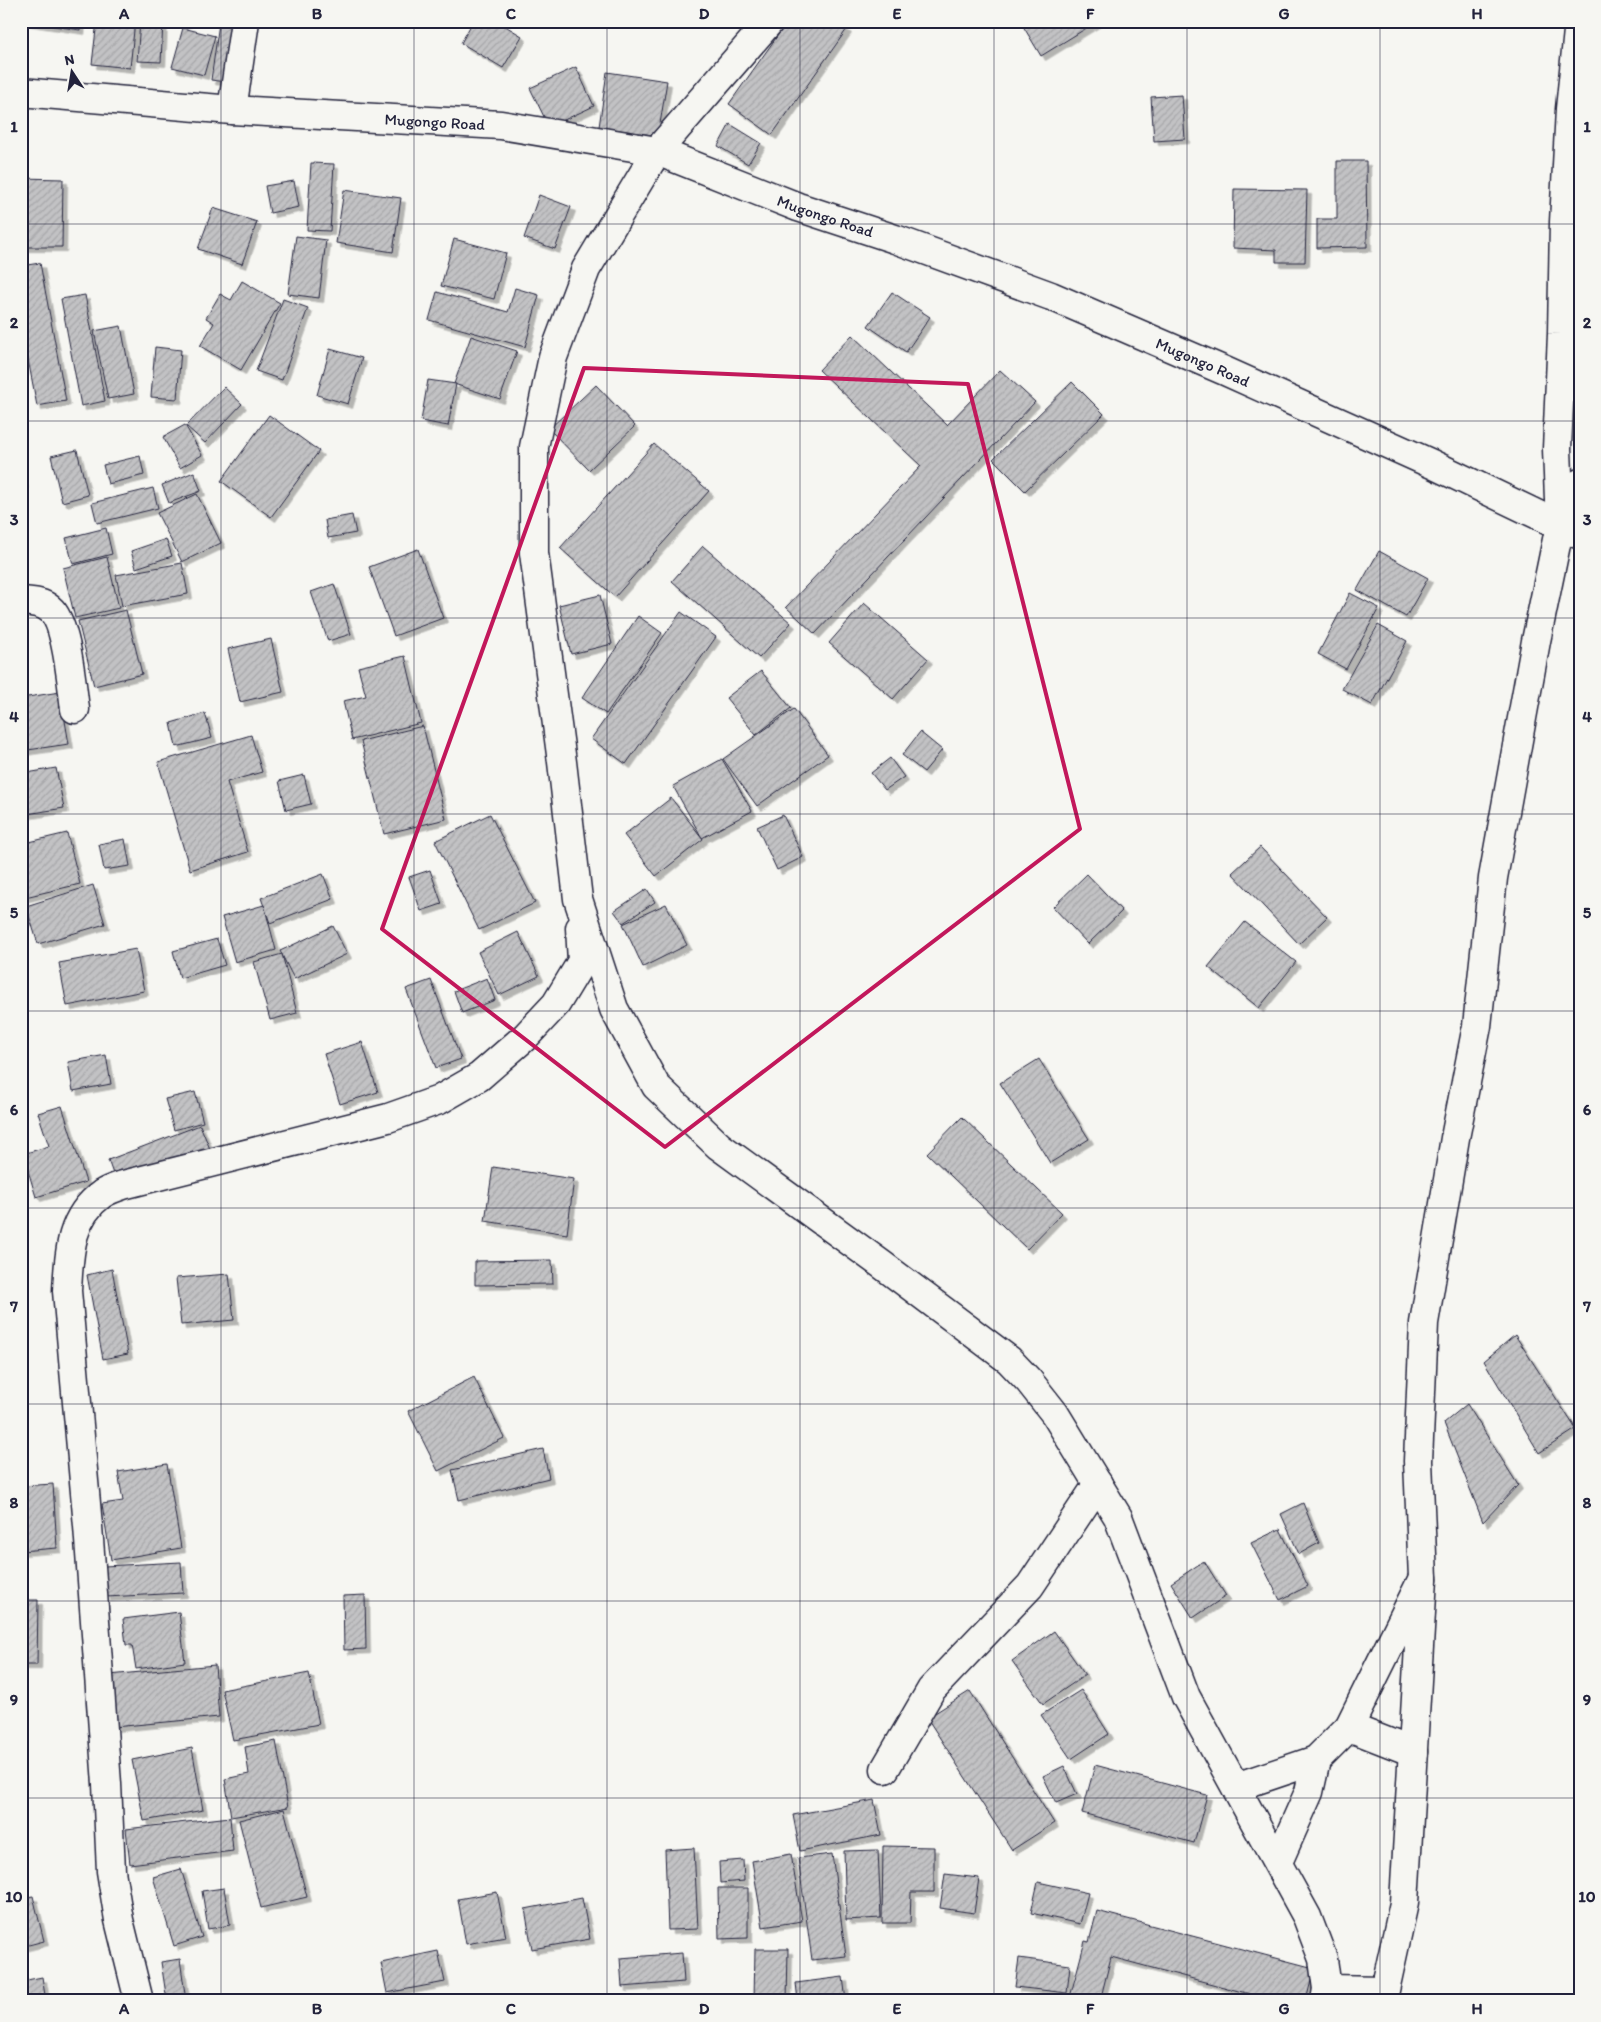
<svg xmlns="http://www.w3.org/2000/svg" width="1601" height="2022" font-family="Itim,sans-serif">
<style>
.building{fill:url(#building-hatch);stroke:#22223b;filter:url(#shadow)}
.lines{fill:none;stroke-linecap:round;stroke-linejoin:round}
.street-casing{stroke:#22223b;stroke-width:31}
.secondary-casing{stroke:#22223b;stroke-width:31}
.street{stroke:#f6f6f2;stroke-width:28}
.secondary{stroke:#f6f6f2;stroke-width:28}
.marked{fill:none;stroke:#c2185b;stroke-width:4;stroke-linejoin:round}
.grid{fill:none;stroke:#22223b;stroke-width:1;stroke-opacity:0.55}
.labels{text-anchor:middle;stroke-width:4;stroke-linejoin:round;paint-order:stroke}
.street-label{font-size:16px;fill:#22223b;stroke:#f6f6f2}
.neatline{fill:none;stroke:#22223b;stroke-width:2}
.grid-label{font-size:16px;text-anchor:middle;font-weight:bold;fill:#22223b}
</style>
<defs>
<pattern id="building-hatch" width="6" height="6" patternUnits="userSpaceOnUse" patternTransform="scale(1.25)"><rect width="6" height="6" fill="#c2c2c4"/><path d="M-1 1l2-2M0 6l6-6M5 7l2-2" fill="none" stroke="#a6a6a9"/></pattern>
<filter id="shadow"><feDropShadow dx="4.5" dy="4.5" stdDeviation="0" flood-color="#0004"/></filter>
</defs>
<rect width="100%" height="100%" fill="#f6f6f2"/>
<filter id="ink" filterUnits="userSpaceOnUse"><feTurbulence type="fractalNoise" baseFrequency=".02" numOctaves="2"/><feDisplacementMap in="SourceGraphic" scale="10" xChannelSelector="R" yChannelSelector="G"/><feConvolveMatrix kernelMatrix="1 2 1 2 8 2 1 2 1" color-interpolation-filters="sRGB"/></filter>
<g filter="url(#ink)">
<g class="building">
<path d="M21,21H81L80,30Z"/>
<path d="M97,21H135L130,68L92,64Z"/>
<path d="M140,21H163L161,62L137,61Z"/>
<path d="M473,21H497L522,36L503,68L461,43Z"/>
<path d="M788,21H835L847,29L772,135L729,104Z"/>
<path d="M1020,21H1098L1041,56Z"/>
<path d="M219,23L241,26L232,83L211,80Z"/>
<path d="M183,28L215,36L204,75L172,67Z"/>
<path d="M576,67L594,106L549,127L530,88Z"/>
<path d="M607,72L667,81L658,136L599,127Z"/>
<path d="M1182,95L1185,139L1154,141L1151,97Z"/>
<path d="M730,124L761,143L748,164L718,146Z"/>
<path d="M1337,161H1366L1367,247L1317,248V219H1337Z"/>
<path d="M311,163L334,164L330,231L307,230Z"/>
<path d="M21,178L63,179L62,247H21Z"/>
<path d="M294,181L299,207L270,213L265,186Z"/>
<path d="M1234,189L1307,190L1305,262H1276V250L1233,248Z"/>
<path d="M344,190L401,198L393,252L336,243Z"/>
<path d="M539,195L571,207L555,249L524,238Z"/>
<path d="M213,208L257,222L242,264L198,249Z"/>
<path d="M296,236L326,240L319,298L288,294Z"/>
<path d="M454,239L506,253L494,299L441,286Z"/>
<path d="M40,263L66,401L37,406L21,323V266Z"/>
<path d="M242,281L280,303L241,370L200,346L214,323L206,318L220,294L231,300Z"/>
<path d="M515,288L539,295L525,347L429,320L437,292L508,312Z"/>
<path d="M892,292L930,317L906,352L868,326Z"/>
<path d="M85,295L105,401L81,406L61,299Z"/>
<path d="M283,299L308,308L282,380L256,371Z"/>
<path d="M121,326L134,394L108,399L94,331Z"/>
<path d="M852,335L947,425L1000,370L1035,402L815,634L786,607L921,466L819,370Z"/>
<path d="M471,336L517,351L500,399L454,384Z"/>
<path d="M155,347L181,350L177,399L151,397Z"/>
<path d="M330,349L362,358L348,404L317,395Z"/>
<path d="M428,380L456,384L448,426L421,421Z"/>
<path d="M1072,382L1104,414L1025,491L993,459Z"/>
<path d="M596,385L635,426L589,470L549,429Z"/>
<path d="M224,387L242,404L205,443L186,426Z"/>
<path d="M269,415L319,451L271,517L221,481Z"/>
<path d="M185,425L202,455L180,468L163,437Z"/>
<path d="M654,444L709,491L615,597L560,548Z"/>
<path d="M77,450L88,495L62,502L51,456Z"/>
<path d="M140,456L144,475L108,484L103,465Z"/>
<path d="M194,472L201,491L169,503L162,485Z"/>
<path d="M21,481H23L25,506H21Z"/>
<path d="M153,488L158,508L97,523L92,503Z"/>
<path d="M197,494L221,543L182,562L157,513Z"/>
<path d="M352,515L356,533L328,538L325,520Z"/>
<path d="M106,528L112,554L73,564L66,538Z"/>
<path d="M166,539L172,556L136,568L131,551Z"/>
<path d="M703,546L791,623L759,658L672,581Z"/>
<path d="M418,549L443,618L394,636L369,567Z"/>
<path d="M1379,551L1428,578L1406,617L1357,590Z"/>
<path d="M107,557L119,608L75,618L63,568Z"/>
<path d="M182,563L188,594L122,606L116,575Z"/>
<path d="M334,584L351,634L328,641L311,592Z"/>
<path d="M1350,593L1379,608L1346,669L1318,654Z"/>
<path d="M600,595L612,644L571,654L559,605Z"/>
<path d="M864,603L928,659L893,699L829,643Z"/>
<path d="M126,610L142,674L94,686L78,621Z"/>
<path d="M681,612L716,637L626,764L591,739Z"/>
<path d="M638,616L662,633L606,714L582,698Z"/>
<path d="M1378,625L1407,641L1372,705L1342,689Z"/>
<path d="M271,639L283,692L240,702L228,649Z"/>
<path d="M405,656L421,723L352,740L343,701L366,696L358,667Z"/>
<path d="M761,671L791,708L756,735L726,698Z"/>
<path d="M60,692L69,744L21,751V698Z"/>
<path d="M794,709L828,755L757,806L723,759Z"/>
<path d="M205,713L212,738L176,747L171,723Z"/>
<path d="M423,726L446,819L384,834L361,741Z"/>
<path d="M920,732L942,750L924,772L902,755Z"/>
<path d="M251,735L262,772L227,782L248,852L190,870L158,762Z"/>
<path d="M890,758L904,777L885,790L871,773Z"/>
<path d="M722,759L752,811L702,838L673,786Z"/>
<path d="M56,768L64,808L21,815V774Z"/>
<path d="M304,775L311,804L286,810L279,781Z"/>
<path d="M671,798L703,839L656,876L624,835Z"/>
<path d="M490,814L535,903L479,930L435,841Z"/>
<path d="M783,815L803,857L777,870L757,827Z"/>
<path d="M67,833L80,884L21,898V844Z"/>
<path d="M125,839L130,866L104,870L99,844Z"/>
<path d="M1260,847L1327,917L1299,944L1232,873Z"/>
<path d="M430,870L442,904L421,911L409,877Z"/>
<path d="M323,874L333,899L270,923L261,898Z"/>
<path d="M1087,874L1122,911L1088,944L1053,907Z"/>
<path d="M93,885L105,924L38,944L26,906Z"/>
<path d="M647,889L655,902L623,923L614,911Z"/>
<path d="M666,904L687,945L643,967L623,924Z"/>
<path d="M264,905L276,950L235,962L222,917Z"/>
<path d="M1245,922L1296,962L1259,1008L1208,967Z"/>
<path d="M333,926L347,954L294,979L280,951Z"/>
<path d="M518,932L539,976L499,995L478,952Z"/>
<path d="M217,939L225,965L180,978L173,951Z"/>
<path d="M136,949L144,991L67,1006L59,963Z"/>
<path d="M282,954L297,1013L270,1020L254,962Z"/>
<path d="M487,978L495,1000L462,1013L454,991Z"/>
<path d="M431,980L461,1059L436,1068L406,989Z"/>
<path d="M362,1042L378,1092L340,1104L324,1054Z"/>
<path d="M106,1055L111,1084L73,1091L68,1062Z"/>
<path d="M1039,1059L1089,1139L1050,1163L1000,1083Z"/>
<path d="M195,1092L203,1122L174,1130L165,1099Z"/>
<path d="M62,1106L86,1182L36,1197L23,1154L49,1146L38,1113Z"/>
<path d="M962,1117L1062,1213L1027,1249L927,1153Z"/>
<path d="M200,1125L210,1149L117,1185L108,1160Z"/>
<path d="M493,1167L574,1179L567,1234L485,1221Z"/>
<path d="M552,1260L553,1284L475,1285V1261Z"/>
<path d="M112,1269L128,1354L103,1359L87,1275Z"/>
<path d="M229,1274L234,1320L181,1325L176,1278Z"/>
<path d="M1515,1335L1576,1429L1539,1453L1484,1361Z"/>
<path d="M474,1377L504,1438L438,1471L408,1411Z"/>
<path d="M1467,1404L1518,1485L1483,1522L1444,1423Z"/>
<path d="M543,1449L549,1478L459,1500L452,1470Z"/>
<path d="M167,1464L181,1548L111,1560L102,1504L123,1501L118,1472Z"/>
<path d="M53,1484L57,1548L21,1551V1486Z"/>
<path d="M1303,1503L1319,1543L1299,1554L1281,1514Z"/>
<path d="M1280,1529L1308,1586L1280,1600L1251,1543Z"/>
<path d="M1204,1561L1226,1596L1193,1618L1171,1583Z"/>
<path d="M181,1562L183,1593L106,1597L104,1566Z"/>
<path d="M365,1595L366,1649L344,1650L343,1596Z"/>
<path d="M21,1600H38L37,1665H21Z"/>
<path d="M179,1612L185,1662L136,1669L132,1645H126L123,1619Z"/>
<path d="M1054,1631L1085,1675L1043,1704L1012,1661Z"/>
<path d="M215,1665L219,1717L114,1727L109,1675Z"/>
<path d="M309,1673L319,1724L233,1740L222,1690Z"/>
<path d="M1081,1690L1109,1734L1071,1759L1041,1715Z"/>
<path d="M970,1691L1054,1823L1012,1850L927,1718Z"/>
<path d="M276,1741L288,1807L231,1817L225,1779L249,1774L245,1747Z"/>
<path d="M192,1748L203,1810L144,1821L132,1760Z"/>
<path d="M1095,1765L1207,1795L1194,1843L1082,1813Z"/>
<path d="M1064,1766L1077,1794L1056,1803L1043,1776Z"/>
<path d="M874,1800L881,1835L800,1851L793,1815Z"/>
<path d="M284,1809L307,1897L261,1908L239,1820Z"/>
<path d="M230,1817L233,1851L130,1864L126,1829Z"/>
<path d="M883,1846L934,1847V1892H911L910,1923H882Z"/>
<path d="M694,1848L698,1929L668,1930L665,1850Z"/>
<path d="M878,1850L881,1918L846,1920L844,1851Z"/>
<path d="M791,1854L802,1921L763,1927L752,1861Z"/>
<path d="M832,1854L846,1956L812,1960L798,1858Z"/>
<path d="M743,1860L744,1881L720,1883L719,1862Z"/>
<path d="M181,1869L202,1937L174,1946L153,1877Z"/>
<path d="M945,1874L979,1878L974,1913L940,1908Z"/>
<path d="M1038,1882L1088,1893L1080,1924L1031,1913Z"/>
<path d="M224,1888L230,1925L208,1929L202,1891Z"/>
<path d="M718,1888H748V1938L719,1939Z"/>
<path d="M497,1892L506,1937L466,1944L458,1899Z"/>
<path d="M33,1896L44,1941L21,1947V1898Z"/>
<path d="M582,1898L590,1939L532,1949L525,1909Z"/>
<path d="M1097,1911L1314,1968L1306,2001H1276L1111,1957L1100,2001H1069L1085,1941L1089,1942Z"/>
<path d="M755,1949H788L787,2000H754Z"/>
<path d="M438,1951L445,1982L387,1993L381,1963Z"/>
<path d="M682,1953L684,1982L622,1987L620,1958Z"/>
<path d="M1019,1958L1070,1965L1067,1993L1015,1987Z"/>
<path d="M180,1959L186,2001H167L161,1962Z"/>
<path d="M42,1977L46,2001H26L22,1981Z"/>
<path d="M843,1977L846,2001H798L796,1983Z"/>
</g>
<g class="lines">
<g class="street-casing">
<g id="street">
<path d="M770,21L657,151L586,269L553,357L534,447V553L562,762L578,899L614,1009L656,1086L719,1146L881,1264L1009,1360L1029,1381L1055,1414L1118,1517L1186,1697L1307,1917L1323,1959L1327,1989L1325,2001"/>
<path d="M232,110L245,21"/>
<path d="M1561,522L1580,483"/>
<path d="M21,601C32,602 42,602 50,609C67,622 72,688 75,709"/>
<path d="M1423,1578L1418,1461L1424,1323L1455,1138L1477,1026L1493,878L1536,641L1560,525L1557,449L1562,334L1564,222L1570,109L1579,21"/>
<path d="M1349,1727L1413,1752"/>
<path d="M885,1769L931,1690L1030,1586L1098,1484"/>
<path d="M1236,1787L1316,1760L1349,1727L1423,1578L1404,1903L1385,1990L1327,1989"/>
<path d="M1278,1862L1309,1792L1316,1760"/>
<path d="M139,2001L119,1920L111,1871L107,1784L88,1526L67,1291C69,1255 69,1218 102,1194C108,1190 117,1187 123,1185L388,1118L439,1100L479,1077L525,1037L556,1004L582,961L580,928"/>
</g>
</g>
<g class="secondary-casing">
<g id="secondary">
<path id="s1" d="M21,92L232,110L501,125L657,151L798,207L895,239L1051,296L1225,371L1432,464L1580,535"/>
</g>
</g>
<use href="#street" class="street"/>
<use href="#secondary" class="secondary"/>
</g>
</g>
<path class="marked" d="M584,368L968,384L1080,829L665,1147L382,929Z"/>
<path class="grid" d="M221,21V2001M414,21V2001M607,21V2001M800,21V2001M994,21V2001M1187,21V2001M1380,21V2001M21,224H1580M21,421H1580M21,618H1580M21,814H1580M21,1011H1580M21,1208H1580M21,1404H1580M21,1601H1580M21,1798H1580"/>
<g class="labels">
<g class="street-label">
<text dy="6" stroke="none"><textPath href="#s1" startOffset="415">Mugongo Road</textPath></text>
<text dy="6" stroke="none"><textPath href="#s1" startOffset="820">Mugongo Road</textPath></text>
<text dy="6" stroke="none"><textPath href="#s1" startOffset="1225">Mugongo Road</textPath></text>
</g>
</g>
<rect width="1601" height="2022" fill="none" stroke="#f6f6f2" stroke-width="55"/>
<g transform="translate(72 72) rotate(348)" stroke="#f6f6f2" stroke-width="4" paint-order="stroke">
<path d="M0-4L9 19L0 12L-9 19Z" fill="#22223b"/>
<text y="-8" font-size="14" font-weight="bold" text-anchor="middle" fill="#22223b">N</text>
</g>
<rect x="28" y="28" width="1546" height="1966" class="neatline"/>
<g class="grid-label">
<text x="124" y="19">A</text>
<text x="317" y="19">B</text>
<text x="511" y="19">C</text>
<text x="704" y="19">D</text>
<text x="897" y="19">E</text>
<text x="1090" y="19">F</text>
<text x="1284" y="19">G</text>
<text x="1477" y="19">H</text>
<text x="14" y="132">1</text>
<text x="1587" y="132">1</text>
<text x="14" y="328">2</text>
<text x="1587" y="328">2</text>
<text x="14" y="525">3</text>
<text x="1587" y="525">3</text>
<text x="14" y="722">4</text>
<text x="1587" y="722">4</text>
<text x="14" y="918">5</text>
<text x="1587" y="918">5</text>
<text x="14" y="1115">6</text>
<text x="1587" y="1115">6</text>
<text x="14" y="1312">7</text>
<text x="1587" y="1312">7</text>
<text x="14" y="1508">8</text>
<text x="1587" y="1508">8</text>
<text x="14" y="1705">9</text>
<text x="1587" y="1705">9</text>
<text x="14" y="1902">10</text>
<text x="1587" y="1902">10</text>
<text x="124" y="2014">A</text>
<text x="317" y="2014">B</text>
<text x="511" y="2014">C</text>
<text x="704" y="2014">D</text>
<text x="897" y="2014">E</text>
<text x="1090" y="2014">F</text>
<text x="1284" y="2014">G</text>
<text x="1477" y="2014">H</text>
</g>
</svg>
